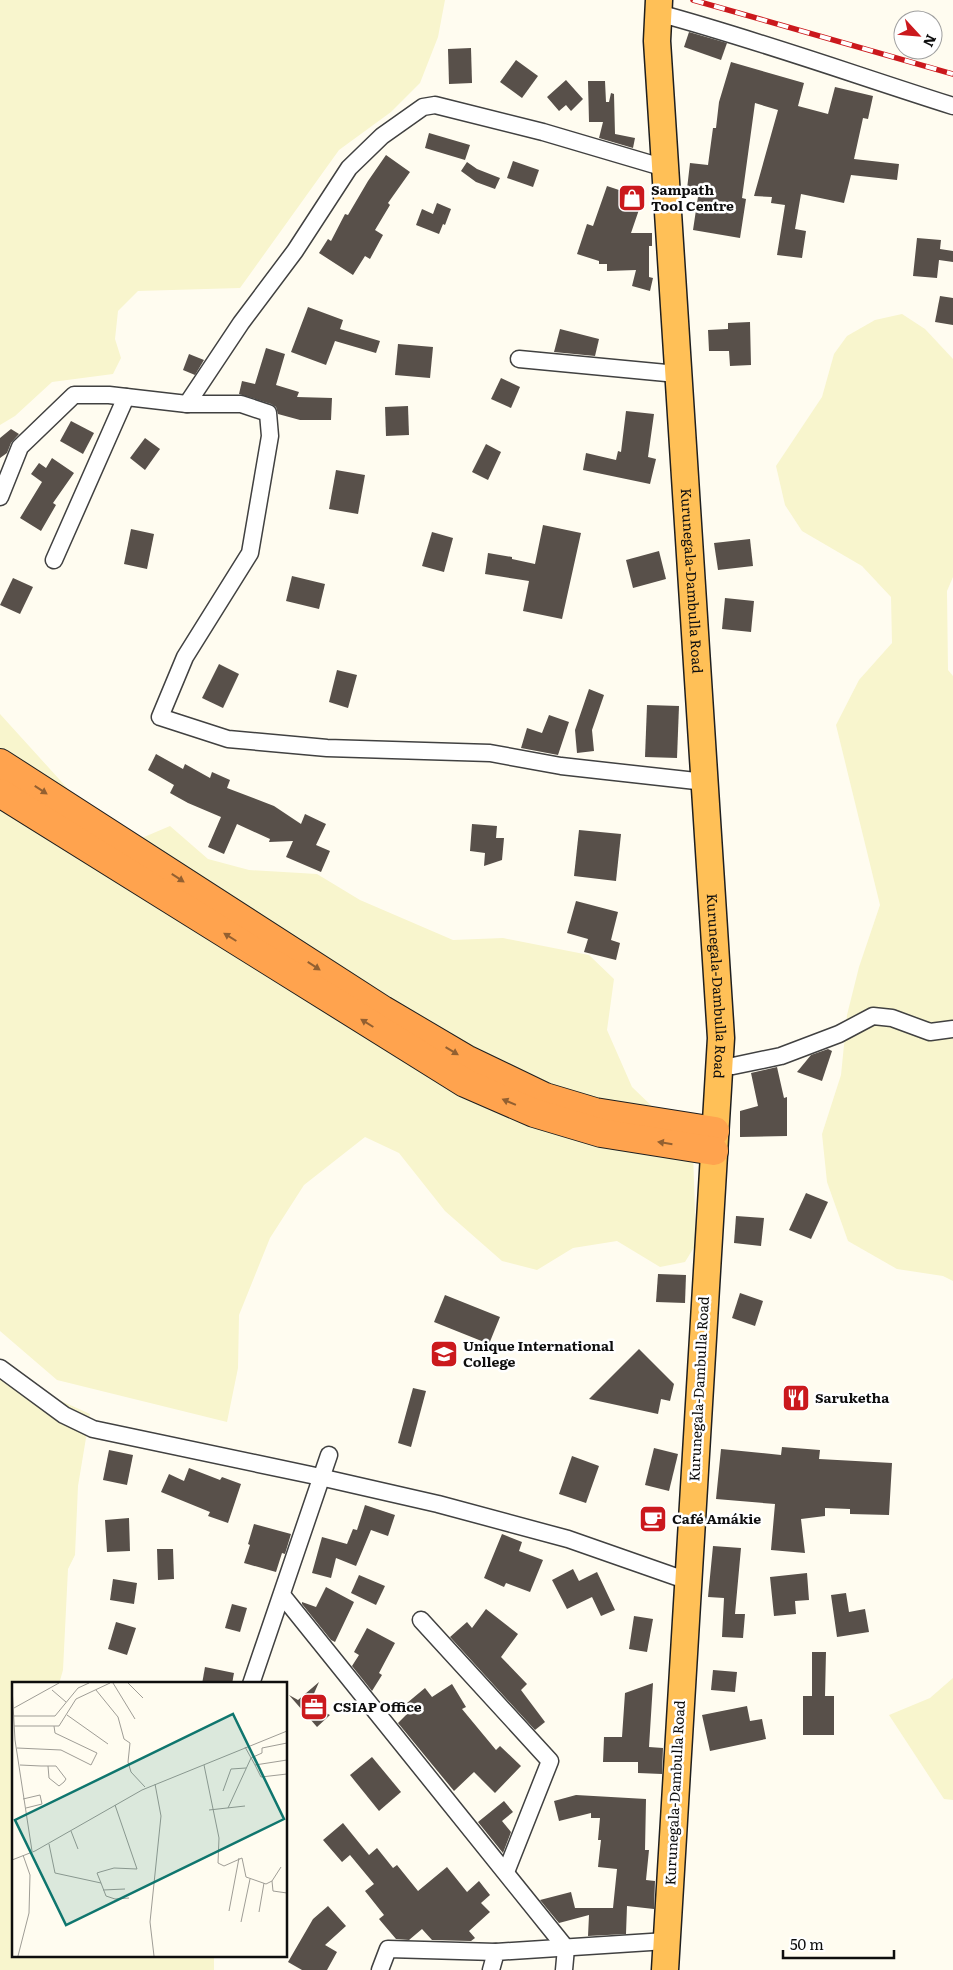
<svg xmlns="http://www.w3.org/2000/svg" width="953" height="1970" font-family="Literata,serif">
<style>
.farmland{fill:#f8f5cd}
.building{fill:#58504a}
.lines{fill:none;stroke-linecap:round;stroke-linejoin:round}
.minor-casing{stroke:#414141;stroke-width:19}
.trunk-casing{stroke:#1f1f1f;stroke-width:29}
.motorway-casing{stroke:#1f1f1f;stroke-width:30}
.minor{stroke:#fff;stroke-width:16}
.trunk{stroke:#ffc057;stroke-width:26}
.motorway{stroke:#ffa34e;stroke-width:28}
.rail-casing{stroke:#cb191d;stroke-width:5.5}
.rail{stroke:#fff;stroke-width:4;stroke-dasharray:11;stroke-linecap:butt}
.oneway{fill:#936031}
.labels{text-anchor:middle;stroke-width:5;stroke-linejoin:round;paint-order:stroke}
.poi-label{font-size:14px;font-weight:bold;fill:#0e0e0e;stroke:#fff;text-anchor:start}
.street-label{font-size:14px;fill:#0e0e0e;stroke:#fff}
.inset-road{fill:none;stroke:#9f9d96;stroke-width:1}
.view{fill:#0f766e;fill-opacity:0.15;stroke:#0f766e;stroke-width:2.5}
.inset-edge{fill:none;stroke:#0e0e0e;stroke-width:2.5}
</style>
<rect width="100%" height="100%" fill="#fffcf0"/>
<g class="farmland">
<path d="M0,0H445L438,37L420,83L391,112L339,150L240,288L138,291L118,311L115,339L121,358L113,374L52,382L15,416L0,425Z"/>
<path d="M902,314L925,329L953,359V577L947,591L948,670L953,676V1281L943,1276L897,1269L848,1241L827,1182L822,1134L841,1075L847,1015L859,967L880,905L836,725L859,680L892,643L891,597L862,566L802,531L785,505L776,466L822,397L834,354L847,336L875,320Z"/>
<path d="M0,714L108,833L130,843L170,826L208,859L249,870L317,874L360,900L453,940L503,938L589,955L614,979L607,1030L632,1087L683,1136L693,1151L696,1244L685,1262L660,1267L617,1241L573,1248L537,1270L502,1261L445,1211L399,1153L365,1137L304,1185L270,1238L239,1315L238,1368L227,1422L57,1380L0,1331Z"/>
<path d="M0,1359L48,1395L90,1414L78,1486L75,1555L68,1569L63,1670L59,1684H14V1956H214V1970H0Z"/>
<path d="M953,1678V1800L944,1799L889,1715L930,1698Z"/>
</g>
<g class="building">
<path d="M689,32L727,43L721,60L684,47Z"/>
<path d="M471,48L472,83L449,84L448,49Z"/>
<path d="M516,60L538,76L522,98L500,82Z"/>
<path d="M731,62L804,83L798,106L828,114L835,87L873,96L868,119L863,118L854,159L899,164L897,180L851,175L844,203L801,194L795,229L806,231L802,258L777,255L785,205L771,203L772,197L754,196L778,110L755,103L742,198L746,199L740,238L693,230L699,190L687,189L690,163L708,165L713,128H716L719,102Z"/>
<path d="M566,80L583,99L571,111L566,105L559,111L547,97Z"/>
<path d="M588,81H605L606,102H609L611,93L614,94L615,134L635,138L633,148L599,138L603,122H589Z"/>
<path d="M429,133L470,145L465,160L425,148Z"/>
<path d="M386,155L410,172L388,203L390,205L375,230L383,235L370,259L365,256L353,275L319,253L328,239L331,241L345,214L348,215L368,181Z"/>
<path d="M513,161L539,170L533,187L507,178Z"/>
<path d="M467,162L477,169L500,178L495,189L476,182L461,171Z"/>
<path d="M607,186L643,198L631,233H652V246H649V277L653,278L650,291L632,286L636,270L607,271V264H599V261L577,254L587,224L593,226Z"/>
<path d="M437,203L451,209L445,225L443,224L439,234L416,225L422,209L433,214Z"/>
<path d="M917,238L941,240L940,249L953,251V262L939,260L937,278L913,276Z"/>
<path d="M940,296L953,298V325L935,322Z"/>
<path d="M308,307L343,320L340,329L380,341L376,353L335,341L326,365L291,352Z"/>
<path d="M750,322L751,365L730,366L729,351H709L708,330L728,329V323Z"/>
<path d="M560,329L599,339L595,356L554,352Z"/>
<path d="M398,344L433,347L430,378L395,375Z"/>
<path d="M266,348L285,354L276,385L299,392L297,397L332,398L331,420H300L278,414L276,407L271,404L239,394L242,381L255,384Z"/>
<path d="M189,354L204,360L195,375L183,370Z"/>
<path d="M501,378L520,387L511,408L491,399Z"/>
<path d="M408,406L409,435L386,436L385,407Z"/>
<path d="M626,411L654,414L648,457L656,459L650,484L583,470L586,453L616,460L618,451L621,452Z"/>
<path d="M71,421L94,433L83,454L60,441Z"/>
<path d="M11,429L19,434L11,443L7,453L0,458V438Z"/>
<path d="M145,438L160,449L145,470L130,458Z"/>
<path d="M486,444L501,452L488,480L472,472Z"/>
<path d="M52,458L74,473L53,503L56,505L41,531L20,518L42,482L31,474L39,463L46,468Z"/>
<path d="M336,470L365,475L358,514L329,509Z"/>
<path d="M543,525L581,533L562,619L523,611L529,581L485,574L488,553L512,557V559L535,564Z"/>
<path d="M131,529L154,534L147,569L124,564Z"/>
<path d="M432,532L453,538L444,572L422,566Z"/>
<path d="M750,539L753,566L718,570L714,543Z"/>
<path d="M659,551L666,579L633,588L626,560Z"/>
<path d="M292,576L325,584L319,609L286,601Z"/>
<path d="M13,578L33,587L20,614L0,605Z"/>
<path d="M725,598L754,601L751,632L722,629Z"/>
<path d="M219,664L239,674L223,708L202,698Z"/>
<path d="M337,670L357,675L348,708L329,702Z"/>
<path d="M589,689L604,695L592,730L594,751L577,753L575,730Z"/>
<path d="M647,705L679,706L677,758L645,757Z"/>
<path d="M549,715L569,722L558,755L521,748L527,728L542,733Z"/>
<path d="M156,754L183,769L185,764L210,778L212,772L230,780L227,788L274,806L301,824L305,814L326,824L316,845L330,851L321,872L286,857L293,841L269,842L270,839L237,824L224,854L208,847L221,817L188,803L170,793L174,785L148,770Z"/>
<path d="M472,824L497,826L496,838H504L502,860L484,866L485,853L470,851Z"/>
<path d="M579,830L621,834L616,881L574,876Z"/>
<path d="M576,901L618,912L611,940L620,943L616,960L584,952L588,939L567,933Z"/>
<path d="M828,1049L832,1051L822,1081L797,1072L811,1055Z"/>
<path d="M777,1067L784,1098L787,1097V1136L740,1137V1111L758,1106L751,1073Z"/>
<path d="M806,1193L828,1202L811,1239L789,1230Z"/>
<path d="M736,1216L764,1218L761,1246L734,1243Z"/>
<path d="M658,1274L686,1275L685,1303L656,1302Z"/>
<path d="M740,1293L763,1301L755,1326L732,1318Z"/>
<path d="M445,1295L500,1317L489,1344L434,1322Z"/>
<path d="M639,1349L674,1384L670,1401L661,1399L658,1414L589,1399Z"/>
<path d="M413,1388L426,1391L411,1447L398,1443Z"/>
<path d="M782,1447L820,1450L819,1459L892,1463L889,1515L850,1514V1509L825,1508V1516L801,1519L805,1553L771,1550L775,1504L716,1499L721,1449L781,1455Z"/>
<path d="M654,1448L678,1454L669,1491L645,1485Z"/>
<path d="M109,1450L133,1455L127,1485L103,1480Z"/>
<path d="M572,1456L599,1466L586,1503L559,1494Z"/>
<path d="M189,1468L220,1480L222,1477L241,1484L228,1523L208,1516L210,1512L161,1492L169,1474L184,1481Z"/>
<path d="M365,1505L395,1515L388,1536L371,1530L356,1566L336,1558L331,1578L312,1573L322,1537L347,1544L353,1529L357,1530Z"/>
<path d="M129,1518L130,1551L107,1552L105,1520Z"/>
<path d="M254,1524L291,1534L285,1554L282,1553L276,1572L244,1563L250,1545L248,1544Z"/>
<path d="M502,1534L522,1542L519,1551L543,1560L530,1592L506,1583L504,1587L484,1578Z"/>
<path d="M713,1546L741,1548L735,1614H745L743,1638L722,1637L724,1598L708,1597Z"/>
<path d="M157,1549H173L174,1579L158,1580Z"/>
<path d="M573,1569L579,1581L597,1572L615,1610L601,1616L592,1597L567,1609L552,1580Z"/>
<path d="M807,1573L809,1600L795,1601L796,1614L774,1616L770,1577Z"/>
<path d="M359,1575L385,1586L376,1605L351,1593Z"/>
<path d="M113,1579L137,1583L134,1604L110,1600Z"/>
<path d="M326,1587L354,1602L335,1642L331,1640L302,1604V1602L316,1607Z"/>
<path d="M846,1593L849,1612L865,1609L869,1632L837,1637L831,1595Z"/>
<path d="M232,1604L247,1608L240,1632L225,1628Z"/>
<path d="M486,1609L518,1634L501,1657L527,1684L521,1690L545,1722L535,1730L450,1637L467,1622L472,1628Z"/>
<path d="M634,1616L653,1619L647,1652L629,1649Z"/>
<path d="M116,1622L136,1628L127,1655L108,1649Z"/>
<path d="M367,1628L395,1643L379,1673L382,1675L372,1691L352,1666L359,1655L354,1652Z"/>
<path d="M812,1652H826L825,1696H834V1735H803V1696H812Z"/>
<path d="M205,1667L234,1673L232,1684H202Z"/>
<path d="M713,1670L737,1672L735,1692L711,1690Z"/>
<path d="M319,1682L309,1705L330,1715L317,1727L289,1695L298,1700Z"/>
<path d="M653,1683L649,1747L663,1748L662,1774L638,1773V1762H603L604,1737H622L625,1693Z"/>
<path d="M452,1684L466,1707L462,1709L496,1750L500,1746L521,1766L495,1793L474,1772L454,1791L398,1723L412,1709L407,1703L425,1688L432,1697Z"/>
<path d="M747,1706L750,1721L762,1719L766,1739L710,1751L702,1715Z"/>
<path d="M372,1757L401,1792L379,1811L350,1775Z"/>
<path d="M576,1795L646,1799L645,1850H649L646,1880L655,1881L654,1909L627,1906L626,1934L588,1936L589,1915L559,1923L540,1900L571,1892L575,1908H613L617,1869L598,1867L601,1840H598L600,1818H591V1813L559,1821L554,1801Z"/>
<path d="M504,1801L513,1812L502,1821L511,1832L503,1853L478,1822Z"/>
<path d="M343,1823L369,1855L377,1848L393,1868L397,1865L418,1891L447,1867L467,1892L479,1881L490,1895L481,1903L490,1912L469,1931L475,1938L471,1941L432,1940L422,1929L409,1940L396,1939L379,1919L384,1915L365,1891L374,1884L350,1855L342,1862L323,1840Z"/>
<path d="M328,1906L346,1926L325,1945L337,1952L327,1970H302L288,1962L313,1919Z"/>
</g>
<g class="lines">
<g class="minor-casing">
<g id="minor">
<path d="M658,13C758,40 855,75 953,106"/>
<path d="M519,359L677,374"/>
<path d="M187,404H241L268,413L270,436L250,553L185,657L160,717L228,739L327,748L490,753L561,766L705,782"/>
<path d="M0,497L20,447L74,395H109L187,404L241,323L295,251L349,168L382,136L423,107L435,105L543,132L665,168"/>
<path d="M54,560L126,397"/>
<path d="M733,1066L781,1056L839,1034L873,1016L892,1018L930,1032L953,1029"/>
<path d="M0,1368L64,1415L93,1429L311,1475L438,1504L568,1539L688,1581"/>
<path d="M282,1595L566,1948L564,1970"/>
<path d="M421,1620L550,1761L506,1872"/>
<path d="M251,1684L329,1455"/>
<path d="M380,1970L388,1949L496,1952"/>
<path d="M491,1970L496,1952L666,1941"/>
</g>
</g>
<g class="trunk-casing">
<g id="trunk">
<path id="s1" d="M659,0L657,41L721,1038L665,1970"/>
</g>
</g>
<g class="motorway-casing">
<g id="motorway">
<path d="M0,763L383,1010L466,1059L545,1097L595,1112L715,1131"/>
<path d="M0,793L465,1083L534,1113L601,1133L714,1151"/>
</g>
</g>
<use href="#minor" class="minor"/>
<use href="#trunk" class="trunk"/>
<use href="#motorway" class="motorway"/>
<g class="rail-casing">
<path id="rail" d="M693,0L953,74"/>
</g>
<use href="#rail" class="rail"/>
</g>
<defs><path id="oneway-solid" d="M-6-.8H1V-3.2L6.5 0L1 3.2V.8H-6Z" transform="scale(1.25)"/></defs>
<g class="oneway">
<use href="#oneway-solid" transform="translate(41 790) rotate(33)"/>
<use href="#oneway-solid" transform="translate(178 878) rotate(33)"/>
<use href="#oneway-solid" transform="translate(230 937) rotate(-148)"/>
<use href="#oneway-solid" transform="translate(314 966) rotate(33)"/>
<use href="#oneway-solid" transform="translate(367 1023) rotate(-148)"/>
<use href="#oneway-solid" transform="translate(452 1051) rotate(31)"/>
<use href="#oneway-solid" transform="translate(509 1102) rotate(-157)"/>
<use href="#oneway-solid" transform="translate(665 1143) rotate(-171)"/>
</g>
<defs>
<g id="shop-square" transform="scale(1.4375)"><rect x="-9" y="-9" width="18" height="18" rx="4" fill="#cb191d" stroke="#fff"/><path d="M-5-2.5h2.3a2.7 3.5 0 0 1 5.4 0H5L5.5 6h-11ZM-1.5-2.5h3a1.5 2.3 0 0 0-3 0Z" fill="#fff"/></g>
<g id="school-square" transform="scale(1.4375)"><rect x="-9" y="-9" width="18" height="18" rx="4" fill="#cb191d" stroke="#fff"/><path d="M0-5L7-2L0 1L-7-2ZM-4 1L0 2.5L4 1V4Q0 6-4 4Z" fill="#fff"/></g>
<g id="restaurant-square" transform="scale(1.4375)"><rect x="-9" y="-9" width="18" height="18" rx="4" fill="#cb191d" stroke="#fff"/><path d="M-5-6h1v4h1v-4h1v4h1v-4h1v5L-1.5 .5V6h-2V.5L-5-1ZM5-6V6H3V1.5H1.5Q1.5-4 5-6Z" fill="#fff"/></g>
<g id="cafe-square" transform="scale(1.4375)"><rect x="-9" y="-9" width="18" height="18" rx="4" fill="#cb191d" stroke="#fff"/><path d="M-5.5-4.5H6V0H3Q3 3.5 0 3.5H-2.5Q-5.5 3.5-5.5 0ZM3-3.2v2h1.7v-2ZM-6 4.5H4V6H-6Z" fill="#fff"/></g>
<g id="office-square" transform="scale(1.4375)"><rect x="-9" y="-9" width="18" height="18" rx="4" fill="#cb191d" stroke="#fff"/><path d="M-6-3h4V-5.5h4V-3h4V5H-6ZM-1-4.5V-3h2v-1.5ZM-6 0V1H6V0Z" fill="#fff"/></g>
</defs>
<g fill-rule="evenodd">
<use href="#shop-square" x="632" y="198"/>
<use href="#school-square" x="444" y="1354"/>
<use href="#restaurant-square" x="796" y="1398"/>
<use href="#cafe-square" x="653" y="1519"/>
<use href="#office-square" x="314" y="1707"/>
</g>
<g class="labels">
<g class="poi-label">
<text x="651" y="195">Sampath<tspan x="651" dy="16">Tool Centre</tspan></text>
<text x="463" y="1351">Unique International<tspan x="463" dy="16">College</tspan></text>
<text x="815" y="1403">Saruketha</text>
<text x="672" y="1524">Café Amákie</text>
<text x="333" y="1712">CSIAP Office</text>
</g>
<g class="street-label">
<text dy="5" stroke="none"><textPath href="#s1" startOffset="582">Kurunegala-Dambulla Road</textPath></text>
<text dy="5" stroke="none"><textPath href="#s1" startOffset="988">Kurunegala-Dambulla Road</textPath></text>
<text transform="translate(699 1389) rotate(-87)" y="5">Kurunegala-Dambulla Road</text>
<text transform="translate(675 1793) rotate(-87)" y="5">Kurunegala-Dambulla Road</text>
</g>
</g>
<g transform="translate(12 1682)">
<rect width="275" height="275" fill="#fffcf0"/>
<path class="inset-road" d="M101,1L123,37M116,1L131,16M0,5L3,58L20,169M40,8L54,20M84,8L106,35L112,57L118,61L116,80L119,90L133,105M2,26L47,1M55,33L96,62M2,34H43L66,6L77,1M2,44H47L64,17L98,1M233,65L243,83L275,78M5,66L49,68L79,83L85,71L43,51L42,44M8,83L29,84H44L54,97L52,100L47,104L37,96L36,84M192,83L207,156L206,181L212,184L230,176L234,195L254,202L260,199L269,185M243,83L249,95L275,92M211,109L219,87L234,86M11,117L28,113L30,122L14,126M216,126L239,76L250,71V66L275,61M197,128L233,124M59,149L66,167M37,162L43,191L89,201L94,214L103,217L117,216M0,178L23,169L130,108L275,49M260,199L261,209L275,211M89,201L85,191L88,190L102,186L125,187L103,123M91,208L113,207M217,229L227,176M247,230L252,201M229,240L238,197M6,274L17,231L18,193L11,173M142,274L138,240L149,134L143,102"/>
<path class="view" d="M221,32L272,137L54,243L3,138Z"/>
<rect width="275" height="275" class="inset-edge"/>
</g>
<g transform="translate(918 35) rotate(116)"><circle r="24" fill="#ffffff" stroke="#9f9f9f"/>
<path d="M0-4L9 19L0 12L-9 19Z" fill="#cb191d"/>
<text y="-8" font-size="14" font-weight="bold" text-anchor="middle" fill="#0e0e0e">N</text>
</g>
<path d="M783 1950v8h111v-8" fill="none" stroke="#0e0e0e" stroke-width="2.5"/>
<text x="790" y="1950" font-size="15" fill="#0e0e0e" stroke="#ffffff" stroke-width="4" paint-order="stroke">50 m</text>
</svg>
